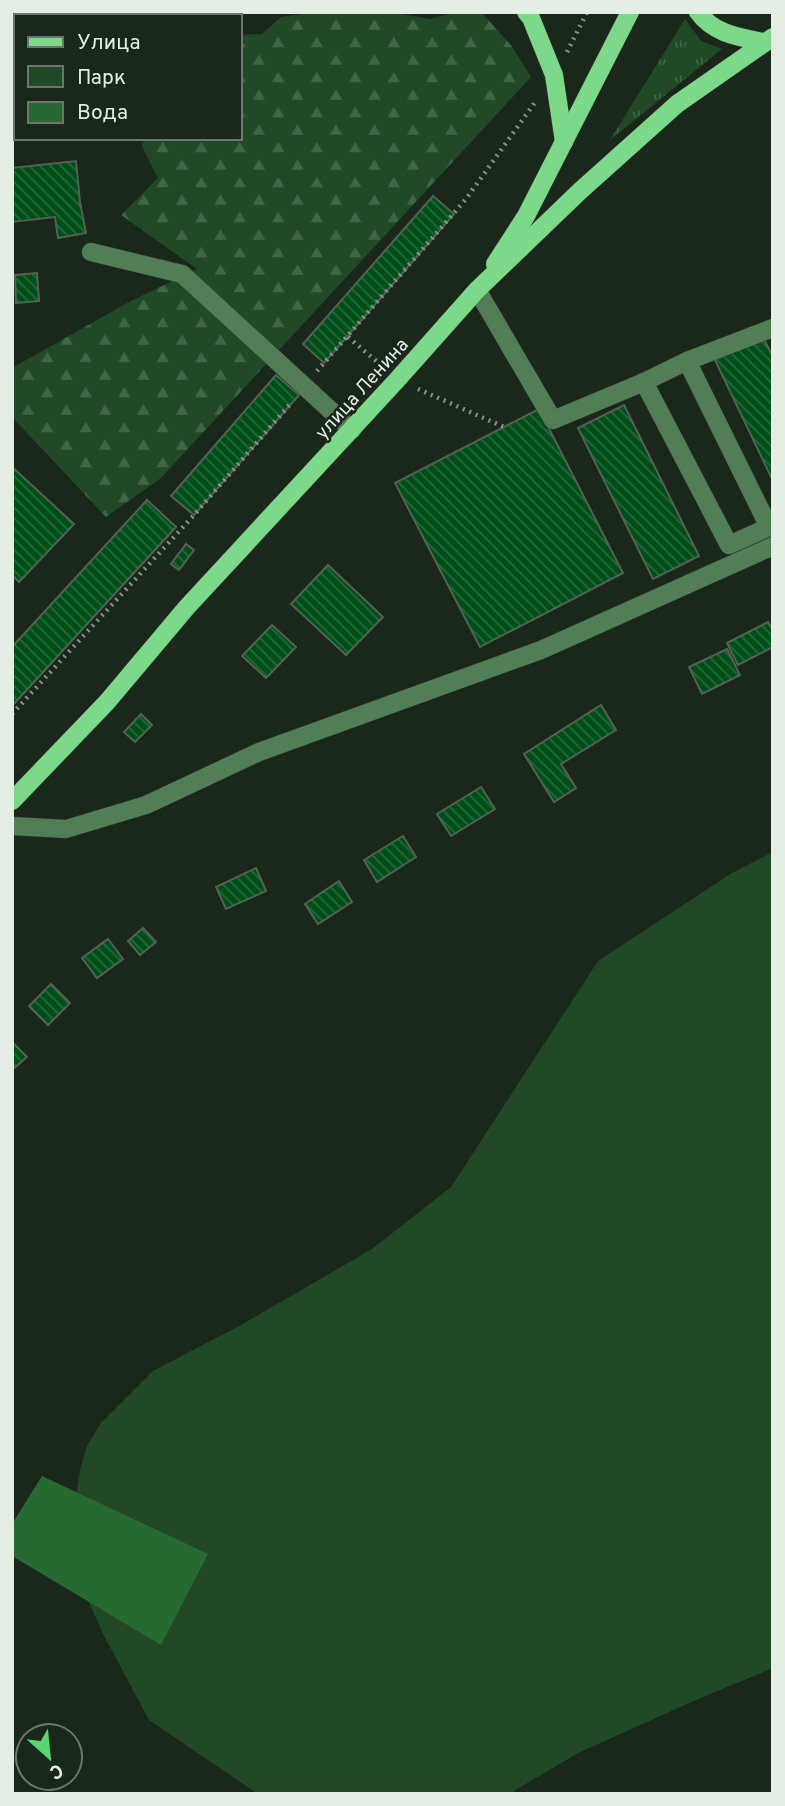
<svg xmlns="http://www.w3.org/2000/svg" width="785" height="1806" font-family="Overpass,sans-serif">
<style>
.grass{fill:url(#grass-tufts)}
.forest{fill:url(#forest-firs)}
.park{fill:#214928}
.water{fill:#256933}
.building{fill:url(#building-back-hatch);stroke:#526153;stroke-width:2}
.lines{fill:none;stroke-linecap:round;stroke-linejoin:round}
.minor-casing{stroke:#364337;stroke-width:19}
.major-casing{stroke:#364337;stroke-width:19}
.path{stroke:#889388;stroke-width:4.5;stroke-dasharray:2 5;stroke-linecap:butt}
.minor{stroke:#527e57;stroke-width:18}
.major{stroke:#7bd989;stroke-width:18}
.labels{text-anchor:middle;stroke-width:5;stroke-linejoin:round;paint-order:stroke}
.street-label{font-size:19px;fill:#e5eee5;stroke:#1a271b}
</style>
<defs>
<pattern id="grass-tufts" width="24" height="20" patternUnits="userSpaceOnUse" patternTransform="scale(1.75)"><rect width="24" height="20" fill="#214928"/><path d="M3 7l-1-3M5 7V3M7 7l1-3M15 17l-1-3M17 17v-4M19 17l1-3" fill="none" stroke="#416447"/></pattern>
<pattern id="forest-firs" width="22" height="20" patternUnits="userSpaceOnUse" patternTransform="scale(1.75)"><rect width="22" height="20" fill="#214928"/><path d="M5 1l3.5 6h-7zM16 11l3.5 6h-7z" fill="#416447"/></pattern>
<pattern id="building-back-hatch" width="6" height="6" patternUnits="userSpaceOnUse" patternTransform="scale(1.75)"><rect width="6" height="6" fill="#004f1a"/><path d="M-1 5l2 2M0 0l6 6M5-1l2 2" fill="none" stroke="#25693b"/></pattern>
</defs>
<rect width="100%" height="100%" fill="#1a271b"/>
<path class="grass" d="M685,19L701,41L722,49L610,140Z"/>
<path class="forest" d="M318,12H389L430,19L456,12H481L511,45L531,77L161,478L106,517L12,417V368L129,302L197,269L121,215L158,178L142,146L145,138H240V35L262,34L281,17Z"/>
<path class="park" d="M773,852V1668L696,1700L578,1753L509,1794H258L149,1720L103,1634L78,1577L71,1534L80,1470L87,1446L100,1424L153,1371L241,1325L372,1249L451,1187L598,961L732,873Z"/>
<path class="water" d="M42,1476L208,1554L161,1645L12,1556V1524Z"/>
<g class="building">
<path d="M76,161L80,202L86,233L58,238L55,217L12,222V168Z"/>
<path d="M433,196L454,214L324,363L303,344Z"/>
<path d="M37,273L39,301L16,303L15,275Z"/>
<path d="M763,337L773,357V481L715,360Z"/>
<path d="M276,375L299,395L194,515L171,496Z"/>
<path d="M624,405L699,556L653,579L578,428Z"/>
<path d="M539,409L623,573L480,647L395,483Z"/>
<path d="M12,467L74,524L19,582L12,575Z"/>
<path d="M147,500L176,527L12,706V647Z"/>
<path d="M186,544L194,550L179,570L171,564Z"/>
<path d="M328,565L383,617L346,655L291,604Z"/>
<path d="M768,622L773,631V647L738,665L727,643Z"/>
<path d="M272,625L296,647L266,678L242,656Z"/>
<path d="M727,649L740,675L702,694L689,667Z"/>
<path d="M601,705L616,730L561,764L576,788L554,802L524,754Z"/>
<path d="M141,714L152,725L135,742L124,732Z"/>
<path d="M481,787L495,809L451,836L437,814Z"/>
<path d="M403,836L416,857L377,882L364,860Z"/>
<path d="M256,868L266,891L226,909L216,887Z"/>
<path d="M339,881L352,902L318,924L305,904Z"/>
<path d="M143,928L156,942L140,955L128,941Z"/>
<path d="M108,939L123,959L97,978L82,958Z"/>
<path d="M51,984L70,1003L48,1025L29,1006Z"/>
<path d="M12,1042L27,1057L12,1070Z"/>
</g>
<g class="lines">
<g class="minor-casing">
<g id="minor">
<path d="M183,16L217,12"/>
<path d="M12,32H16"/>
<path d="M91,252L182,274L352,430"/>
<path d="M477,290L553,420L644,382L687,361L773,328"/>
<path d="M644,382L729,545L769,527L687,361"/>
<path d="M12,826L66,829L146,805L259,752L541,650L773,546"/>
</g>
</g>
<g class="major-casing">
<g id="major">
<path d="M526,12L531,18L554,75L564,142"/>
<path d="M698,12C714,34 739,37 763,42"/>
<path d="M495,264L526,216L630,12"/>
<path d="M12,801L107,702L187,607L397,380L477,290L580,191L677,104L773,37"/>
</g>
</g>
<g class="path">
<path d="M567,52L587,12"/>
<path d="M348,337L382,366"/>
<path d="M317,371L466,199L536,101"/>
<path d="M418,389L504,427"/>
<path d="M12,714L194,515L292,402"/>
</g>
<use href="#minor" class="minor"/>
<use href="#major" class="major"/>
</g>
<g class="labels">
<g class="street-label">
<text transform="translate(361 388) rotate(-48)" y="7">улица Ленина</text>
</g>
</g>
<rect width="785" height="1806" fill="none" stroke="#e5eee5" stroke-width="28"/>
<rect x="14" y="14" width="228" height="126" fill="#1a271b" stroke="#6b776c" stroke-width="2"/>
<rect x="28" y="37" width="35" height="10" fill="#7bd989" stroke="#6b776c" stroke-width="2"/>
<text x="77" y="49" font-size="21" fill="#e5eee5">Улица</text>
<rect x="28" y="66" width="35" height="21" fill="#214928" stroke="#6b776c" stroke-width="2"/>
<text x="77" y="84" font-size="21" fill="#e5eee5">Парк</text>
<rect x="28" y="102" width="35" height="21" fill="#256933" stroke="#6b776c" stroke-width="2"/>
<text x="77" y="119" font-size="21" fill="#e5eee5">Вода</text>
<g transform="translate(49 1757) rotate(153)"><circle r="33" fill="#1a271b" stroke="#6b776c" stroke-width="2"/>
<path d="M0-5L12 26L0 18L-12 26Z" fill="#57d570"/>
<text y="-10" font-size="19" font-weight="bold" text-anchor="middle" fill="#e5eee5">С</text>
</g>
</svg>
